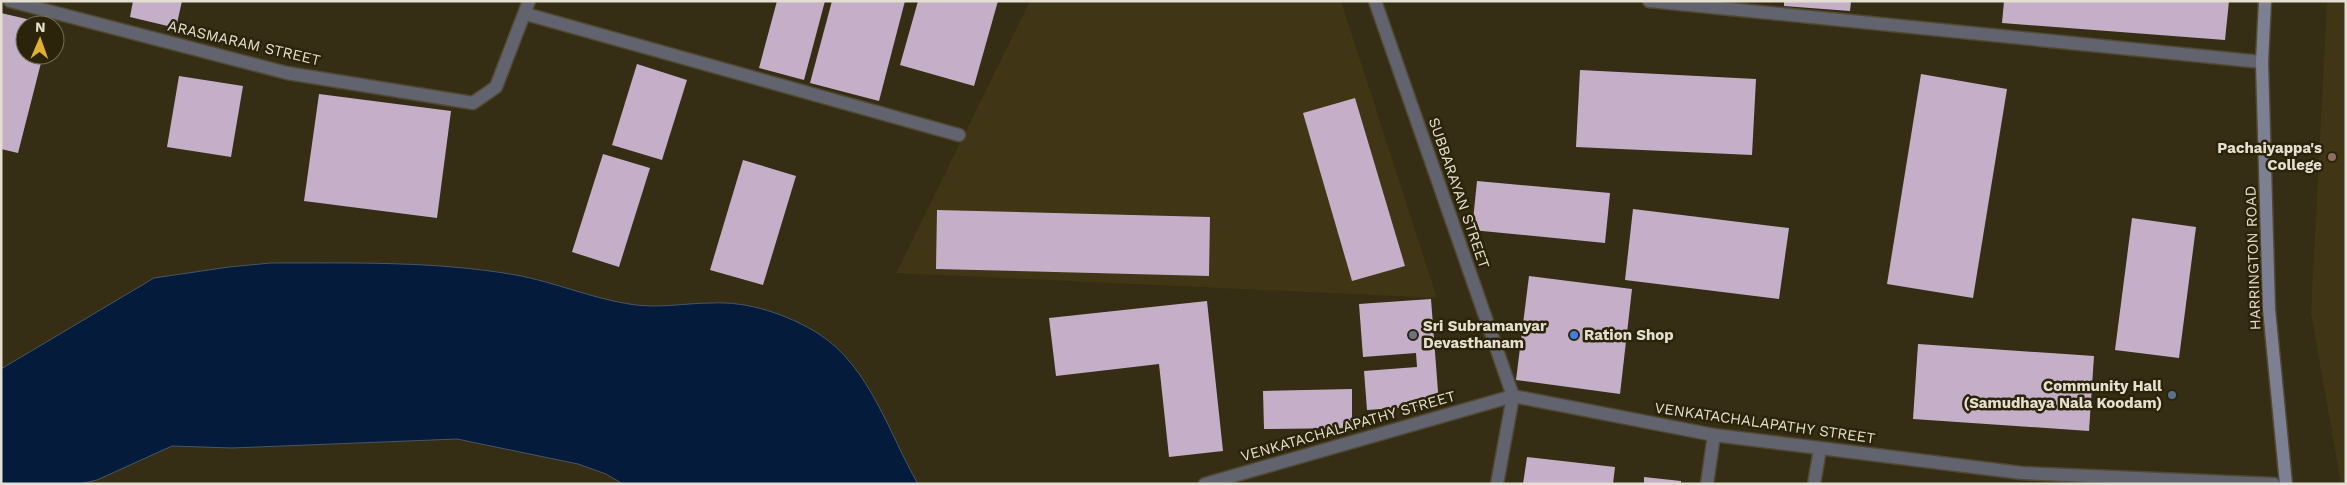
<svg xmlns="http://www.w3.org/2000/svg" width="2347" height="485" font-family="'Work Sans',sans-serif">
<style>
.built{fill:#403514}
.water{fill:#041b3c;stroke:#475668}
.building{fill:#c5afc8}
.lines{fill:none;stroke-linecap:round;stroke-linejoin:round}
.street-casing{stroke:#514932;stroke-width:15}
.secondary-casing{stroke:#514932;stroke-width:15}
.street{stroke:#61636e;stroke-width:12}
.secondary{stroke:#7d8093;stroke-width:12}
.education-dot{fill:#8d6e63;stroke:#2b240a;stroke-width:2}
.worship-dot{fill:#6b7280;stroke:#2b240a;stroke-width:2}
.shop-dot{fill:#3f7fe0;stroke:#2b240a;stroke-width:2}
.service-dot{fill:#5c6f8a;stroke:#2b240a;stroke-width:2}
.labels{text-anchor:middle;stroke-width:5;stroke-linejoin:round;paint-order:stroke}
.street-label{font-size:15px;fill:#e4dfd0;stroke:#2b240a}
.poi-label{font-size:15px;font-weight:bold;fill:#e4dfd0;stroke:#2b240a;text-anchor:end}
</style>
<rect width="100%" height="100%" fill="#352d14"/>
<g class="built">
<path d="M1030,1H1341L1437,298L896,273Z"/>
<path d="M2327,1H2346V484H2341L2311,313Z"/>
</g>
<path class="water" d="M271,263C353,263 436,261 516,275C554,282 591,298 629,304C658,309 684,303 712,303C748,301 789,315 819,334C870,367 889,434 918,484H623L606,474L578,464L457,439L232,448L172,446L97,480L80,484H1V369L154,278L229,267Z"/>
<g class="building">
<path d="M133,1H182L176,28L130,17Z"/>
<path d="M777,1H825L804,80L759,68Z"/>
<path d="M832,1H905L879,101L810,83Z"/>
<path d="M918,1H998L974,86L900,65Z"/>
<path d="M1784,1H1851L1850,11L1784,6Z"/>
<path d="M2004,1H2229L2225,40L2002,23Z"/>
<path d="M1,13L48,24L25,25V55H43L18,153L1,149Z"/>
<path d="M637,64L687,80L662,160L612,145Z"/>
<path d="M1580,70L1756,79L1752,155L1576,147Z"/>
<path d="M1921,74L2007,89L1973,298L1887,284Z"/>
<path d="M179,76L243,86L231,157L167,147Z"/>
<path d="M319,94L451,111L437,218L304,201Z"/>
<path d="M1355,98L1405,266L1352,281L1303,113Z"/>
<path d="M603,154L650,168L619,267L572,252Z"/>
<path d="M743,160L796,176L763,285L710,270Z"/>
<path d="M1477,181L1610,193L1605,243L1472,230Z"/>
<path d="M1633,209L1789,228L1779,299L1625,280Z"/>
<path d="M937,210L1210,217L1209,276L936,269Z"/>
<path d="M2132,218L2196,227L2179,358L2115,350Z"/>
<path d="M1529,276L1632,289L1620,394L1516,380Z"/>
<path d="M1431,299L1439,405L1367,410L1364,371L1417,367L1416,353L1363,357L1359,304Z"/>
<path d="M1207,301L1223,451L1169,457L1159,364L1056,376L1049,318Z"/>
<path d="M1918,344L2094,356L2089,431L1913,419Z"/>
<path d="M1352,389V428L1264,429L1263,391Z"/>
<path d="M1527,457L1615,467L1613,484H1523Z"/>
<path d="M1644,477L1681,481V484H1644Z"/>
</g>
<g class="lines">
<g class="street-casing">
<g id="street">
<path d="M10,1L287,73L473,103L496,87L529,1"/>
<path d="M1375,1L1513,396L1497,484"/>
<path d="M1649,1L2262,62"/>
<path d="M526,14L959,135"/>
<path d="M1205,484L1513,396L1714,435L2022,473L2274,484"/>
<path d="M1707,484L1714,435"/>
<path d="M1814,484L1820,449"/>
</g>
</g>
<g class="secondary-casing">
<path id="secondary" d="M2265,1L2262,62L2269,309L2286,484"/>
</g>
<use href="#street" class="street"/>
<use href="#secondary" class="secondary"/>
</g>
<circle class="education-dot" cx="2332" cy="157" r="5"/>
<circle class="worship-dot" cx="1413" cy="335" r="5"/>
<circle class="shop-dot" cx="1574" cy="335" r="5"/>
<circle class="service-dot" cx="2172" cy="395" r="5"/>
<g class="labels">
<g class="street-label">
<text transform="translate(244 43) rotate(13)" y="5">ARASMARAM STREET</text>
<text transform="translate(1459 193) rotate(71)" y="5">SUBBARAYAN STREET</text>
<text transform="translate(2253 258) rotate(-92)" y="5">HARRINGTON ROAD</text>
<text transform="translate(1765 423) rotate(8)" y="5">VENKATACHALAPATHY STREET</text>
<text transform="translate(1348 426) rotate(-16)" y="5">VENKATACHALAPATHY STREET</text>
</g>
<g class="poi-label">
<text x="2322" y="153">Pachaiyappa's<tspan x="2322" dy="17">College</tspan></text>
<text x="1423" y="331" text-anchor="start">Sri Subramanyar<tspan x="1423" dy="17">Devasthanam</tspan></text>
<text x="1584" y="340" text-anchor="start">Ration Shop</text>
<text x="2162" y="391">Community Hall<tspan x="2162" dy="17">(Samudhaya Nala Koodam)</tspan></text>
</g>
</g>
<rect width="2347" height="485" fill="none" stroke="#e4dfd0" stroke-width="5"/>
<g transform="translate(40 40) rotate(2)"><circle r="24" fill="#2b240a" stroke="#756f59"/>
<path d="M0-4L9 19L0 12L-9 19Z" fill="#e0b034"/>
<text y="-8" font-size="14" font-weight="bold" text-anchor="middle" fill="#e4dfd0">N</text>
</g>
</svg>
